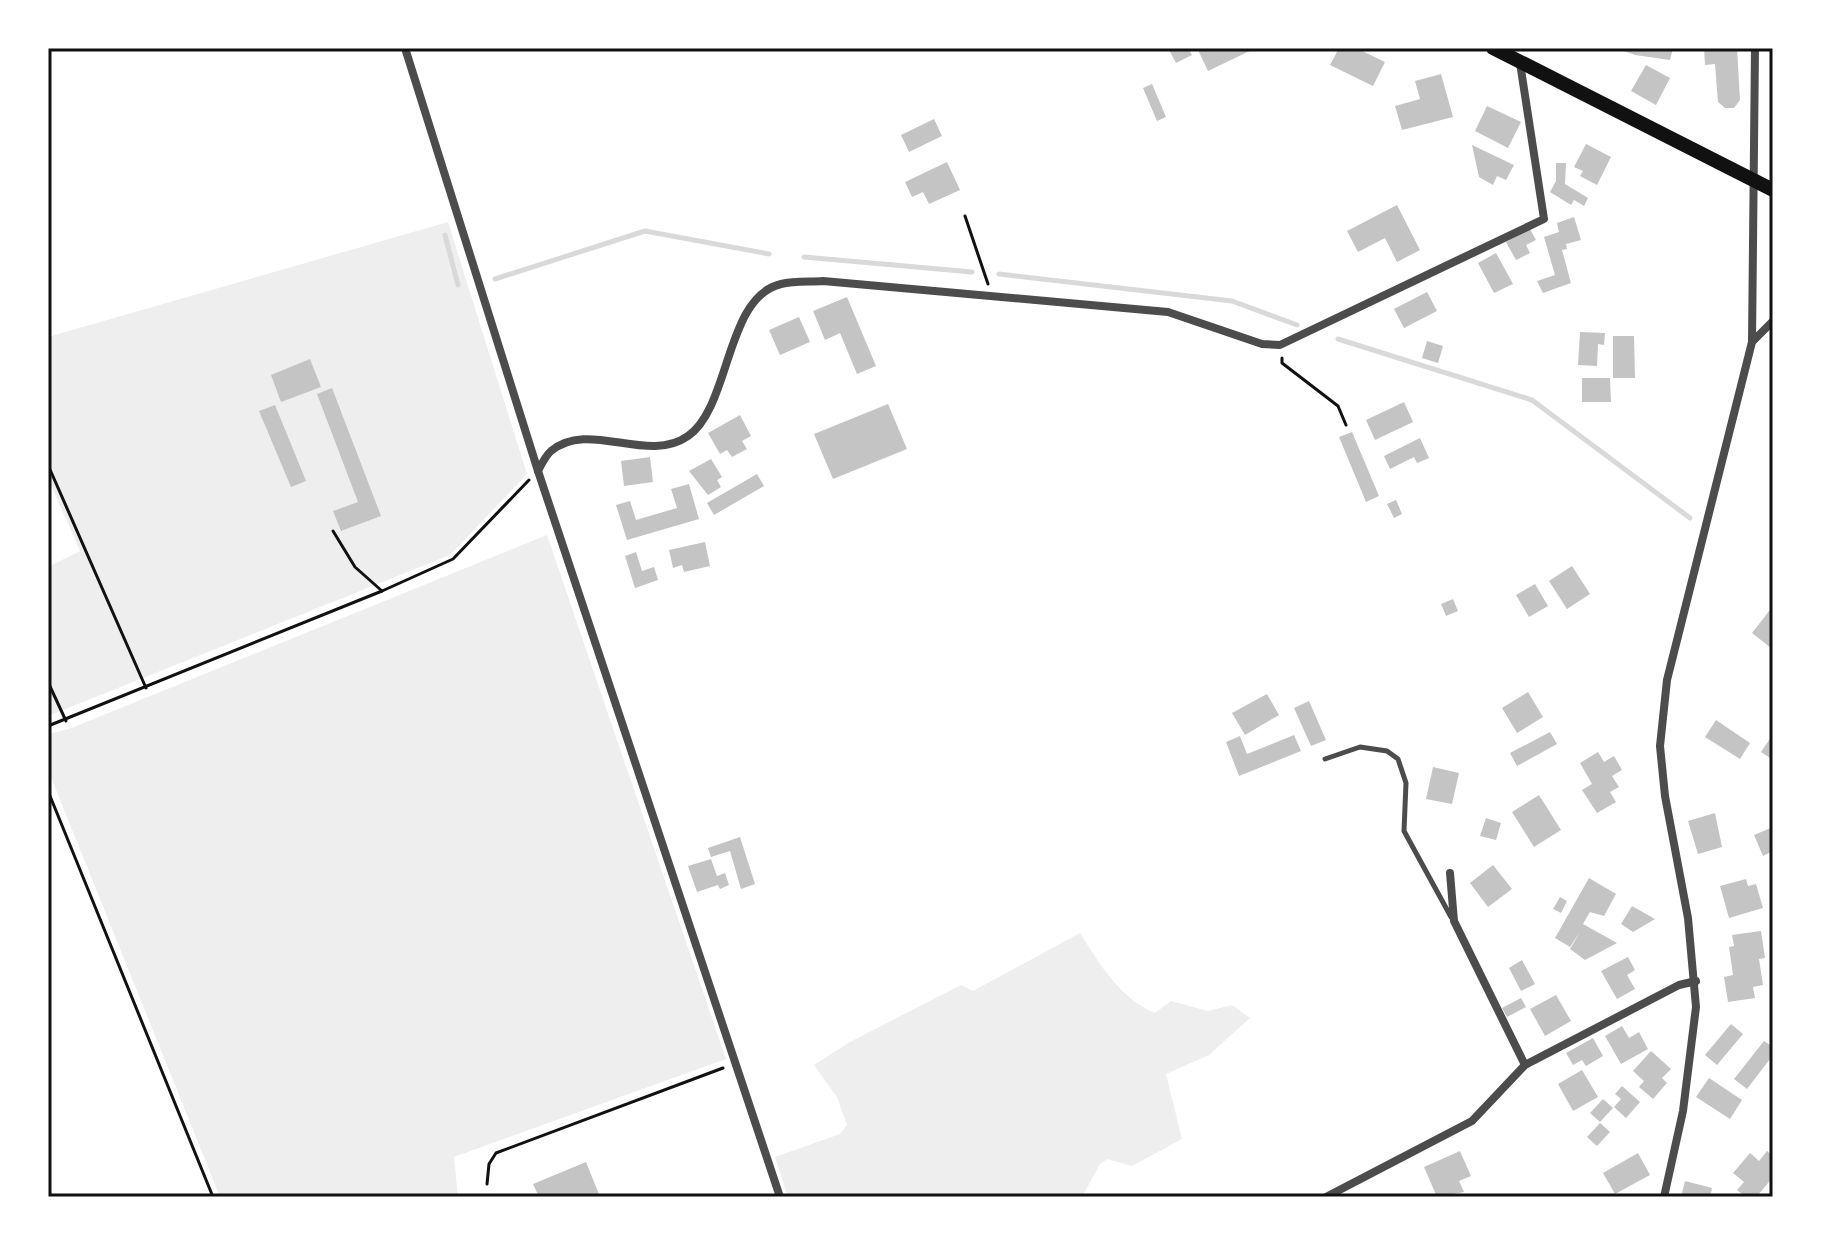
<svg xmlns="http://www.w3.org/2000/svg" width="1821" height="1245" font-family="'IBM Plex Serif',serif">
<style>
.green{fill:#eee}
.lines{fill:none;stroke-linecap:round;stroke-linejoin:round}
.stream{stroke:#d9d9d9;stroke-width:5}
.building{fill:#c4c4c4}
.path{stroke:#111;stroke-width:3}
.service{stroke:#4c4c4c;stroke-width:5}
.minor{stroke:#4c4c4c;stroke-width:8}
.secondary{stroke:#111;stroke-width:14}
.neatline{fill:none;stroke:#111;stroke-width:3}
</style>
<rect width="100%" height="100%" fill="#fff"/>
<g class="green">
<path d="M448,222L527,474L450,555L48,716V567L80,551L48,478V337Z"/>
<path d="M547,535L726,1059L454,1157L458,1197H220L48,770V734L69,729Z"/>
<path d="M1080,933C1100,965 1121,999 1155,1013L1171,1001L1208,1011L1232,1005L1250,1018L1209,1055L1166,1074L1182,1139L1132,1166L1107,1159L1100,1164L1082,1197H788L775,1157L840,1134L847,1125L837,1097L814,1065L850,1042L961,985L973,991Z"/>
</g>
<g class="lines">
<g class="stream">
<path d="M445,235L458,285"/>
<path d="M804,257L972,272"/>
<path d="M999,274L1232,301L1297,325"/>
<path d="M495,279L645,231L769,254"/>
<path d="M1338,339L1532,400L1690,518"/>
</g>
</g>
<g class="building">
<path d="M1168,48H1188L1192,55L1176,63Z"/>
<path d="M1197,48H1256L1208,71Z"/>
<path d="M1339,48H1356L1385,62L1373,86L1330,65Z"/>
<path d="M1625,48H1673L1670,60L1635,55L1624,51Z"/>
<path d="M1704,48H1737L1740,100L1734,108H1725L1718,102L1715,64L1705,65Z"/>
<path d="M1646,65L1670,78L1656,105L1631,91Z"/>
<path d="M1441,74L1453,117L1402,130L1395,106L1420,99L1415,81Z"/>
<path d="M1152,84L1166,117L1157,121L1143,88Z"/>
<path d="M1487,106L1521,122L1508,148L1475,131Z"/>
<path d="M934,119L942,136L909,152L901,135Z"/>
<path d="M1586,144L1611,157L1597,185L1580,176L1583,171L1574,167Z"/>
<path d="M1472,145L1514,165L1506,180L1497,176L1493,185L1479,177Z"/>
<path d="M947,162L960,190L929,204L923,192L912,197L905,182Z"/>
<path d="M1556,163H1566L1565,184L1588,198L1584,206L1574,200L1571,205L1550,192L1556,181Z"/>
<path d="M1397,205L1420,250L1397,262L1385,238L1358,252L1347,231Z"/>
<path d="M1574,217L1581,240L1566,244L1567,249L1562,250L1571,283L1543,293L1537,281L1555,275L1544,237L1559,232L1557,223Z"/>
<path d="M1530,229L1536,240L1526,245L1530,253L1516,260L1506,242Z"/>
<path d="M1496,253L1513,284L1494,293L1478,263Z"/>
<path d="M1427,292L1437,311L1404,328L1394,309Z"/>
<path d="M847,297L876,366L857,374L840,333L825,340L813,311Z"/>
<path d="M799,317L810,342L780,355L769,330Z"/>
<path d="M1580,332L1605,333L1604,345L1598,344L1597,366L1578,365Z"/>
<path d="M1613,336H1634L1635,378H1613Z"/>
<path d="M1427,341L1443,346L1438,363L1422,358Z"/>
<path d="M310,359L321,387L281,402L271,375Z"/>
<path d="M1582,378H1610L1611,402H1582Z"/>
<path d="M332,388L381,516L341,531L333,511L358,502L317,394Z"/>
<path d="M1404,402L1413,422L1375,440L1366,420Z"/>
<path d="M888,404L907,449L833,479L814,434Z"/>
<path d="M275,405L306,481L291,487L259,411Z"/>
<path d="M740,415L751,436L742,441L747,449L732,457L727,450L720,454L708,433Z"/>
<path d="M1352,432L1379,496L1366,502L1339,437Z"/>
<path d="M1420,438L1429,458L1417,463L1414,457L1390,469L1384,456Z"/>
<path d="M650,457L653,482L624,486L621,461Z"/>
<path d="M711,459L722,477L717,480L721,487L708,495L689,471Z"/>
<path d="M757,474L764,486L714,515L707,503Z"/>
<path d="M689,484L699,519L627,540L616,505L630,501L636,520L677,508L671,489Z"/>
<path d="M1396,500L1402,514L1394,518L1387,504Z"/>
<path d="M705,542L710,566L684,572L682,565L673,568L669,550Z"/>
<path d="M636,552L642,571L654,567L658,580L635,588L625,556Z"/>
<path d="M1572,566L1590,594L1567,609L1549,581Z"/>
<path d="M1535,584L1548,606L1529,617L1516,595Z"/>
<path d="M1453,599L1458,611L1446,616L1441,604Z"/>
<path d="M1773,606V646L1771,648L1752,633Z"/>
<path d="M1528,692L1543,717L1517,733L1502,708Z"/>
<path d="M1267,694L1279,715L1245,735L1232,713Z"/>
<path d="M1309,701L1326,740L1311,746L1294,708Z"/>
<path d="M1716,720L1750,743L1740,759L1705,737Z"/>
<path d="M1550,732L1557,744L1517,766L1510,753Z"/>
<path d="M1773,734V760L1761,752Z"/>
<path d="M1294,735L1301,751L1239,776L1226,742L1240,736L1247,754Z"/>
<path d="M1598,752L1604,762L1614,756L1622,770L1612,776L1619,787L1610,792L1616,802L1597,813L1582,790L1592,784L1580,763Z"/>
<path d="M1433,767L1459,773L1452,804L1426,799Z"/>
<path d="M1539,795L1561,830L1534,847L1512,812Z"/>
<path d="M1715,813L1722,847L1698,854L1688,821Z"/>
<path d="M1486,818L1501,823L1496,840L1480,836Z"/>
<path d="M1773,827V851L1763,856L1754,835Z"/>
<path d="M740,837L755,884L741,889L730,851L711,857L708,848Z"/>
<path d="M711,859L717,876L725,873L729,885L720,889L718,885L697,892L688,866Z"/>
<path d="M1493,865L1512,889L1488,907L1470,883Z"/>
<path d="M1589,878L1616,894L1604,916L1590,912L1583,924L1617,943L1585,960L1570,949L1580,932L1570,947L1555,938Z"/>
<path d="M1746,879L1748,886L1756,884L1763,908L1729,918L1720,886Z"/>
<path d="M1560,897L1567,901L1561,913L1553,909Z"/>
<path d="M1632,906L1655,919L1633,932L1621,924Z"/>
<path d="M1761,931L1765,958L1759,959L1763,985L1753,987L1755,998L1728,1002L1724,977L1733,975L1729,947L1734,946L1732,935Z"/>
<path d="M1628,957L1635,970L1627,975L1635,989L1617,999L1601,971Z"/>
<path d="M1522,960L1535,984L1521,991L1509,968Z"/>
<path d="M1556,995L1571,1021L1545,1036L1530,1009Z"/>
<path d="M1521,998L1526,1007L1507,1017L1502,1008Z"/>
<path d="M1731,1024L1743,1034L1717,1065L1705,1055Z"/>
<path d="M1622,1026L1629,1038L1639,1032L1648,1049L1621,1064L1605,1036Z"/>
<path d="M1593,1038L1603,1056L1586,1066L1582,1060L1573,1065L1566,1053Z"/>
<path d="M1764,1041L1773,1047V1055L1747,1089L1734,1079Z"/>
<path d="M1651,1051L1671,1069L1662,1078L1667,1083L1653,1099L1639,1087L1644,1081L1633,1071Z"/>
<path d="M1582,1070L1598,1097L1573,1111L1558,1084Z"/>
<path d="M1709,1078L1742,1100L1730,1119L1696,1097Z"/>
<path d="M1622,1086L1640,1102L1626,1118L1614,1107L1621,1099L1615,1094Z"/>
<path d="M1603,1099L1613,1108L1600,1122L1590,1113Z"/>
<path d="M1600,1123L1610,1132L1597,1146L1587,1137Z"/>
<path d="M1460,1151L1471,1176L1459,1181L1464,1192L1437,1197L1424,1167Z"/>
<path d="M1767,1151L1773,1156V1177L1758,1195L1760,1197H1746L1737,1190L1744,1182L1733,1173L1750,1153L1759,1161Z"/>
<path d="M1638,1153L1650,1175L1615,1194L1603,1173Z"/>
<path d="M586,1162L600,1197H539L533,1184Z"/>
<path d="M1685,1181L1712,1188L1710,1197H1681Z"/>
</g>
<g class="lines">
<g class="path">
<path d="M965,216L988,284"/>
<path d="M1282,358V363L1338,406L1346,425"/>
<path d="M48,465L146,688"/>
<path d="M333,531L355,567L382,591"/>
<path d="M48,682L66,721"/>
<path d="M48,726L382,591L453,559L529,480"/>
<path d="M48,791L213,1197"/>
<path d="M487,1184L489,1164L496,1153L723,1068"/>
</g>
<path class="service" d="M1325,759L1360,747L1387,751L1398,759L1406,783L1404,831L1451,917"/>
<g class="minor">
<path d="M405,48L538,471L780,1197"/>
<path d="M1753,341L1773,321"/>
<path d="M538,471C541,465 546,455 551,451C589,419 647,465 688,436C731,406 725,297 781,284C794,281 810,282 823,281L1168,312L1262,344L1280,345L1544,219L1520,63"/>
<path d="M1450,873L1454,921L1525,1065"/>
<path d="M1326,1197L1472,1121L1525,1065L1679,985L1696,981"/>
<path d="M1664,1197L1683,1111L1696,1007L1688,918L1665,796L1660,746L1667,680L1752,342L1755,48"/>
</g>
<path class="secondary" d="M1493,48L1773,190"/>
</g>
<rect width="1821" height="1245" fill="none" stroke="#ffffff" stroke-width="100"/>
<rect x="50" y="50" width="1721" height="1145" class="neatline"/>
</svg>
